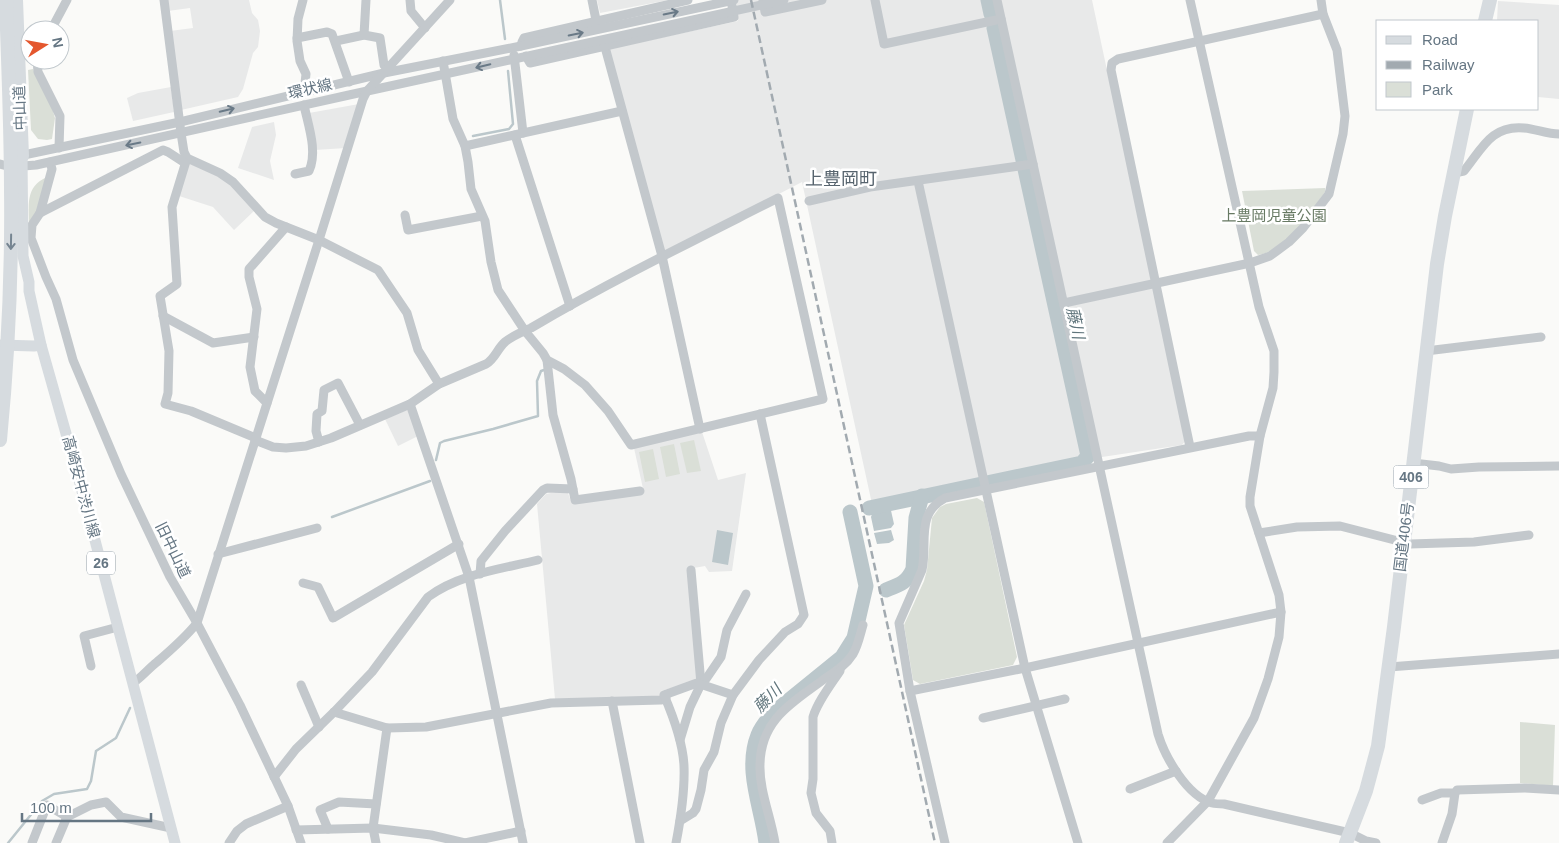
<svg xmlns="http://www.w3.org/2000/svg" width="1559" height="843" font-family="Helvetica,'Noto Sans JP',sans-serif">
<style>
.built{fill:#e8e9e9}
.green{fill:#dadfd7}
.water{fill:#bbc7cb}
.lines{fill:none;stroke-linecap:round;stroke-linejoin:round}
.stream{stroke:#bbc7cb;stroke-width:2.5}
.river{stroke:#bbc7cb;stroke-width:15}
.minor{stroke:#c3c8cc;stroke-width:9}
.major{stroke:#d6dbdf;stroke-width:11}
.highway{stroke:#d6dbdf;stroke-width:14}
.rail{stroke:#a2aab0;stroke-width:2.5;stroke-dasharray:8 4;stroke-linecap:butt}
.oneway{stroke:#6a7a87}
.oneway2{stroke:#768591}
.labels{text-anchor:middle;stroke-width:5;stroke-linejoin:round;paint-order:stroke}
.shield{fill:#fff;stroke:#939fa8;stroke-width:1}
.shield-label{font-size:14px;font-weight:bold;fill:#657683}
.street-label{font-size:15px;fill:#657683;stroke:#fff}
.park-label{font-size:15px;fill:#687a64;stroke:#fff}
.water-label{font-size:16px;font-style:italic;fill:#60757c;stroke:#fff}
.quarter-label{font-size:18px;fill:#57646e;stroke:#fff}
</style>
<rect width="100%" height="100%" fill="#fafaf8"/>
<g class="built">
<path d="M167,0H249L252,13L258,20L260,31L258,47L253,53L243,89L238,97L181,110L170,31L193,28L190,8L168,11Z"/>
<path d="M597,0H669L600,13Z"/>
<path d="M734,0H1092L1186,440L1182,445L1082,460L978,480L872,504L802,182L665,253L609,49L738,21Z"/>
<path d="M1498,1L1559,5V99L1538,97V21H1497Z"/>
<path d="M171,87L174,112L133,121L127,98L138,93Z"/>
<path d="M359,104L346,148L315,150L309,113Z"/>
<path d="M274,122L276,135L270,161L274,180L238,168L252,127Z"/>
<path d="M190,161L232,183L255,210L234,230L213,207L176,195Z"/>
<path d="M407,410L410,412L418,436L398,446L385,419Z"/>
<path d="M702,432L718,480L746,473L732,571L709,572L705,566L688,569L698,675L694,681L661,691L662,695L658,697L555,699L537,504L546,494L556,492L568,493L571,502L644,493L634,448Z"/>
</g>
<g class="green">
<path d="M33,69L52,108L55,118L52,139L47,140L38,139L31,130L28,70Z"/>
<path d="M47,177L38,209L29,225C29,204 25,187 47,177Z"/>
<path d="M1325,188V192C1307,216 1289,249 1258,255L1254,251L1242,191Z"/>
<path d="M694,440L701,471L687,473L680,443Z"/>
<path d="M674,444L680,474L666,477L660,447Z"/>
<path d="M653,449L659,479L645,482L639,452Z"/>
<path d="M977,498L984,502L1017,657L1013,665L920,684L913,680L904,625L924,581L927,570L932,518L940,507L946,504Z"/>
<path d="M1520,722L1555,725L1553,786L1520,783Z"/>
</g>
<g class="water">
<path d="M890,506L894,524L891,528L874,531L871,517L874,508Z"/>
<path d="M717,530L733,533L728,565L712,562Z"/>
<path d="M891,530L894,540L889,543L877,544L874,533Z"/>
</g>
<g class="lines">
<g class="stream">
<path d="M500,0L505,39"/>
<path d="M473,136L509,129L513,124L508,71"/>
<path d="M436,460L440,443L444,441L493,429L538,416L537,381L541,371L544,370"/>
<path d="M332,517L430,481"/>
<path d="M8,843L42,801L54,794L87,789L91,781L96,751L116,738L130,708"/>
</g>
<g class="river">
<path d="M988,0L991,14"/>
<path d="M869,508L1082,463L1088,456L994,28"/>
<path d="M886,590C899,585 907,583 913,569L916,518L922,496"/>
<path d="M766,843C762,808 744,770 758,735C761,727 767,720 773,713L842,657L854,638L866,586L850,512"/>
</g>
<g class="minor">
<path d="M164,0L181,133L184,152L187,158L220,173L233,182L265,217L276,223L319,240L378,270L407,313L418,350L439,384"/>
<path d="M303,0L298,19L297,41L300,61L306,74L304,92"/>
<path d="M410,0L411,11L425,28"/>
<path d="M592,0L596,20"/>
<path d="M763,0L765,12L822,0"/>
<path d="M875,0L884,44L1001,19"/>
<path d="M997,0L1158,734C1165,757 1187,796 1212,803C1216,804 1220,804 1224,804L1350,833L1366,841L1376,843"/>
<path d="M51,30L67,0"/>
<path d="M364,35L366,0"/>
<path d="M297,38L327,32L332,34L349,82"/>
<path d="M336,41L364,35L380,38L384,65L391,66"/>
<path d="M521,46L522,42L524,38L688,0"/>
<path d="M605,47L662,256L700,429"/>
<path d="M514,55L523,133"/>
<path d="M526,56L530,63L734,17L732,6"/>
<path d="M37,60L38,72L60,116L59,148"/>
<path d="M515,135L570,306"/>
<path d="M465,146L622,111"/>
<path d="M19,156L180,122L384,73L521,46L734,0"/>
<path d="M187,158L172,207L177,284L160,296L169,351L168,393L165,404L191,411L256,438"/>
<path d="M50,162L52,169L40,213L32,225L31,238L46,277L56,299L73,360L121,474L170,577L197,623L240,705L288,806L301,843"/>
<path d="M0,164L11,167L36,165L349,95L784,0"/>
<path d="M1454,173L1464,171C1482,149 1491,125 1524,128C1536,129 1547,134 1559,134"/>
<path d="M295,174L309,171C318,151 308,125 304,105"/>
<path d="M918,181L1025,668L1078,843"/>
<path d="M809,201L870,187L1033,164"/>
<path d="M40,213L163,150L168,152L185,163"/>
<path d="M405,215L408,230L482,216"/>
<path d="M1064,303L1250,263L1270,256L1289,242L1303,228L1329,194L1343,134L1345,116L1337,50L1323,14L1321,0"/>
<path d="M163,316L213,343L254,337"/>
<path d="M1426,351L1541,337"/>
<path d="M547,360L553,415L571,479L575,500L640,491"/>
<path d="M267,403L255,391L250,367L257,309L249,277V269L286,227"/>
<path d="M410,404L469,577L523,843"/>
<path d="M255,440L273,447L286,448L306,446L331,438L410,404L439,384L486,364C495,359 497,349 505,342C512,336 522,332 531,328C611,281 695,240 778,198L823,399L631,445L608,411L585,385L564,369L547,360L543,353L525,331L498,290L491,262L485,221L471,189L468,162L465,146L453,119L443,61"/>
<path d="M319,442L316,431L317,414L322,411L324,390L338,383L360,425"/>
<path d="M1190,447L1111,70L1112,63L1118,59L1323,14"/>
<path d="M1413,463L1439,466L1451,469L1479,467L1559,466"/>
<path d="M1259,533L1297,527L1340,526L1410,544L1474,542L1529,535"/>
<path d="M218,554L317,528"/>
<path d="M691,570L701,684"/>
<path d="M480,574L481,561L505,531L543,490L547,488L573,489"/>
<path d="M303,583L318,587L333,618L459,544"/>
<path d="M91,666L84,636L118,627"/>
<path d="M1389,667L1559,654"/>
<path d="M133,683C142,677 148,669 157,662C171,650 185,638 197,623L319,240L363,99L367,91L450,0"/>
<path d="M301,685L319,727"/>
<path d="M910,691L1025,668L1281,612"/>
<path d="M612,701L640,843"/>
<path d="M334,712L387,728L426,727L551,703L661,700L666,698"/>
<path d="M983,718L1065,699"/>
<path d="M680,740L690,707L701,684L706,679L721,657L727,630L746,594"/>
<path d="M274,777L296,749L334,712L372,672L428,597C459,574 501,569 538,560"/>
<path d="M1130,789L1176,771"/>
<path d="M1422,800L1441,793H1455L1457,790L1525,788L1559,790"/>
<path d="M680,821L693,813L696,809L701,790L704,770L714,752L721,723L733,695L759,660L785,632L798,624L804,615L760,414"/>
<path d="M328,829L320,810L339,802L376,804"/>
<path d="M296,830L373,828L431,835L465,843L521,831"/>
<path d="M32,843L47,805L67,817"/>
<path d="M56,843L67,817L91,805L106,802L121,817L171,828"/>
<path d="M229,843L237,831L246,824L288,806"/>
<path d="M376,843L373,828L387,728"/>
<path d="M676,843C681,817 685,792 684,766C683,742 673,716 664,695L697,683L733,695"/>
<path d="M775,843C771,817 759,790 760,764C761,718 794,702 827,677C837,671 846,665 853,654C858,646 860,635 863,625"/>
<path d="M832,843L830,831L816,813L811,793L813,779V717C818,701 830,686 840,671"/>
<path d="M945,843L910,691L899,623L922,570C928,543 915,514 945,498L1249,436H1260"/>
<path d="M1167,843L1208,801L1254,718L1268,679L1279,637L1281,612L1279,595L1250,506V497L1260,436L1273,388L1274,372V351L1259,307L1190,0"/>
<path d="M1442,843L1452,814L1455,793"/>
</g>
<g class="major">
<path d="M22,156L23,256L29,282V291L41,345L78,476L175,843"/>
<path d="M0,345L34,346L41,345"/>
</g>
<g class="highway">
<path d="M16,0L22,156"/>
<path d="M1485,21L1490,0"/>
<path d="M0,440C8,357 12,273 11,190C11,127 8,63 6,0"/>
<path d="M1346,843L1366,791L1378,746L1394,627L1437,264L1445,216L1467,109"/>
</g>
<path class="rail" d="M751,0L935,843"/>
</g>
<defs><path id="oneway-shaft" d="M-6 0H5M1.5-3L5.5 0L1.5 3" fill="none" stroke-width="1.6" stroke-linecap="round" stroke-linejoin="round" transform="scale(1.25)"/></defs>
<g class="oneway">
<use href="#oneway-shaft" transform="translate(671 13) rotate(-12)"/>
<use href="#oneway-shaft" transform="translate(576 34) rotate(-12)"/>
<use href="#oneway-shaft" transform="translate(483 66) rotate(167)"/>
<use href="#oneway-shaft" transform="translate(227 110) rotate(-13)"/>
<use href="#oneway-shaft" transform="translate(133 144) rotate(168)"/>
</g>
<use class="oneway2" href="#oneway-shaft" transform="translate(11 242) rotate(91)"/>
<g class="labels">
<g class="shield">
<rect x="1393.5" y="465.5" width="35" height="23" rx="4"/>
<rect x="87" y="551.5" width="28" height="23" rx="4"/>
</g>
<g class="shield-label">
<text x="1411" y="482">406</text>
<text x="101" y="568">26</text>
</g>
<g class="street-label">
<text transform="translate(310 89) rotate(-13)" y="5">環状線</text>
<text transform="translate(20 108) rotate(-92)" y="5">中山道</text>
<text transform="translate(81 487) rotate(75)" y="5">高崎安中渋川線</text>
<text transform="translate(1404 537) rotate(-83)" y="5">国道406号</text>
<text transform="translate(173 550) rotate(64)" y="5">旧中山道</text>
</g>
<g class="park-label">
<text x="1274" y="221">上豊岡児童公園</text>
</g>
<g class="water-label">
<text transform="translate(1076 323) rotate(78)" y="6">藤川</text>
<text transform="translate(767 698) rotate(-45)" y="6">藤川</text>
</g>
<g class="quarter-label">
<text x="841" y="185">上豊岡町</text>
</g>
</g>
<rect x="1376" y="20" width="162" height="90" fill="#ffffff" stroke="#c1c8cd"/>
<rect x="1386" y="36" width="25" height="8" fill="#d6dbdf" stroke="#c1c8cd"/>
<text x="1422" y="45" font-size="15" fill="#657683">Road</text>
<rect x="1386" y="61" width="25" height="8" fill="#a2aab0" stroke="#c1c8cd"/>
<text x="1422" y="70" font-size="15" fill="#657683">Railway</text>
<rect x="1386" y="82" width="25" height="15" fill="#dadfd7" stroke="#c1c8cd"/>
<text x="1422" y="95" font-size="15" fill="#657683">Park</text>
<g transform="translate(45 45) rotate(79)"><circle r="24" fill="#ffffff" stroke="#c1c8cd"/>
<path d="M0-4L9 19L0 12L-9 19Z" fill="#e4572e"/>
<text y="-8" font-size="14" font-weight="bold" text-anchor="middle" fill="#657683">N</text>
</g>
<path d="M22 813v8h129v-8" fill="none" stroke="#657683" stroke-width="2.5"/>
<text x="30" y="813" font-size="15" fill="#657683" stroke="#ffffff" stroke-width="4" paint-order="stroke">100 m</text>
</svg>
